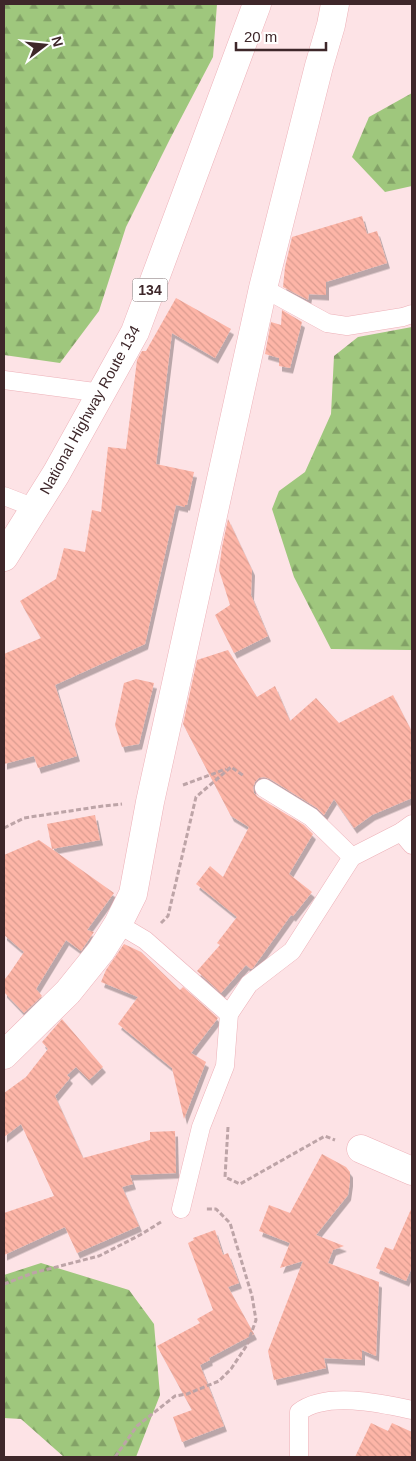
<svg xmlns="http://www.w3.org/2000/svg" width="416" height="1461" font-family="Arial,sans-serif">
<style>
.forest{fill:url(#forest-firs)}
.building{fill:url(#building-back-hatch);filter:url(#shadow)}
.lines{fill:none;stroke-linecap:round;stroke-linejoin:round}
.service-casing{stroke:#edb1b8;stroke-width:19}
.minor-casing{stroke:#edb1b8;stroke-width:29}
.trunk-casing{stroke:#edb1b8;stroke-width:29}
.path{stroke:#bda4a7;stroke-width:3;stroke-dasharray:5 2.5;stroke-linecap:butt}
.service{stroke:#fff;stroke-width:18}
.minor{stroke:#fff;stroke-width:28}
.trunk{stroke:#fff;stroke-width:28}
.labels{text-anchor:middle;stroke-width:5;stroke-linejoin:round;paint-order:stroke}
.shield{fill:#fff;stroke:#78686a;stroke-width:1}
.shield-label{font-size:14px;font-weight:bold;fill:#3e272a}
.street-label{font-size:15px;fill:#3e272a;stroke:#fff}
</style>
<defs>
<pattern id="forest-firs" width="22" height="20" patternUnits="userSpaceOnUse" patternTransform="scale(1.25)"><rect width="22" height="20" fill="#9fc77d"/><path d="M5 1l3.5 6h-7zM16 11l3.5 6h-7z" fill="#83a267"/></pattern>
<pattern id="building-back-hatch" width="6" height="6" patternUnits="userSpaceOnUse" patternTransform="scale(1.25)"><rect width="6" height="6" fill="#fdb5a7"/><path d="M-1 5l2 2M0 0l6 6M5-1l2 2" fill="none" stroke="#da9c90"/></pattern>
<filter id="shadow"><feDropShadow dx="3" dy="5.5" stdDeviation="0" flood-color="#0004"/></filter>
</defs>
<rect width="100%" height="100%" fill="#fde3e6"/>
<g class="forest">
<path d="M4,4H217L213,57L170,139L126,227L99,311L60,363L4,355Z"/>
<path d="M412,93V186L385,192L352,157L369,117Z"/>
<path d="M412,327V650L331,649L294,577L272,509L279,491L305,472L331,414L334,356L358,337Z"/>
<path d="M41,1263L129,1290L154,1324L160,1395L136,1457H64L21,1419L4,1418V1275Z"/>
</g>
<g class="building">
<path d="M362,216L367,234L377,231L387,263L326,282V295L309,294L308,300L283,287L285,267L292,237Z"/>
<path d="M176,298L231,329L215,358L172,333L156,464L194,472L187,505H185V507L176,505L145,644L55,685L77,756L38,768L34,756L4,764V654L41,638L20,601L56,579L64,548L85,552L92,510L101,512L108,447L126,449L137,360L142,351H146Z"/>
<path d="M282,310L302,322L290,368L279,366V358L265,354L271,322L281,325Z"/>
<path d="M228,519L252,570L251,595L268,636L234,653L215,615L230,605L219,570L222,547Z"/>
<path d="M228,650L257,697L275,686L290,721L316,698L339,723L393,695L412,732V798L372,815L354,828L334,799L324,815L317,808L270,779L264,777L259,778L255,782L253,788L254,793L258,797L304,825L313,834L289,874L312,892L293,916L291,915L253,968L251,969L246,965L221,993L197,971L220,945L217,943L237,917L196,884L210,866L223,877L249,827L231,816L183,724L197,660Z"/>
<path d="M136,679L154,683L139,744L122,747L115,725L124,683Z"/>
<path d="M95,815L100,840L52,849L114,893L87,930L94,932L81,951L66,940L36,989L42,996L24,1013L4,992V980L9,974L24,952L4,935V855L39,840L52,849L47,824Z"/>
<path d="M124,944L141,952L180,990L183,987L218,1018L191,1053L206,1062L184,1119L172,1068L118,1024L138,997L101,982L106,970Z"/>
<path d="M62,1019L103,1067L89,1080L76,1067L67,1075L70,1078L55,1096L83,1158L150,1140V1132L175,1131L176,1173L130,1175L133,1184L122,1187L139,1226L77,1253L65,1227L4,1255V1213L54,1196L21,1124L4,1137V1093L26,1077L48,1049L42,1042Z"/>
<path d="M322,1154L346,1167L350,1172V1181L348,1195L316,1235L344,1246L333,1250L328,1263L379,1282L376,1356L362,1350V1360L324,1358L326,1368L274,1380L268,1351L303,1261L280,1268L290,1243L259,1231L269,1205L290,1213Z"/>
<path d="M412,1207V1267L406,1281L376,1268L385,1247L393,1250Z"/>
<path d="M215,1230L223,1255L228,1253L239,1283L228,1287L254,1334L209,1358L210,1360L200,1365L224,1426L182,1442L173,1417L192,1410L157,1346L200,1323L197,1319L213,1310L188,1243L194,1240L193,1238Z"/>
<path d="M371,1423L388,1431L392,1423L412,1432V1457H355Z"/>
</g>
<g class="lines">
<g class="service-casing">
<g id="service">
<path d="M263,288L327,323L347,326L403,317L412,314"/>
<path d="M4,380L102,393"/>
<path d="M4,496L35,508"/>
<path d="M264,788L311,817L352,857"/>
<path d="M401,832L412,845"/>
<path d="M118,924L145,940L229,1014"/>
<path d="M181,1209L201,1127L225,1066L229,1014L249,984L292,951L352,857L401,832L412,824"/>
<path d="M299,1457V1412C326,1391 380,1403 412,1410"/>
</g>
</g>
<g class="minor-casing">
<g id="minor">
<path d="M4,1055L68,992L101,951L118,924L133,894L150,802L263,288L319,66L331,25L335,4"/>
<path d="M361,1149L412,1171"/>
</g>
</g>
<g class="trunk-casing">
<path id="trunk" d="M4,557L56,474L135,332L257,4"/>
</g>
<g class="path">
<path d="M183,785L226,769"/>
<path d="M4,828L24,818L103,806L122,804"/>
<path d="M161,923L168,916L196,797L231,767L244,776"/>
<path d="M228,1127L225,1177L240,1184L325,1136L335,1140"/>
<path d="M4,1284L33,1273L99,1256L140,1235L161,1222"/>
<path d="M115,1457L137,1426L175,1396L187,1394L219,1381L231,1369L247,1345L256,1320L252,1296L230,1223L216,1209H205"/>
</g>
<use href="#service" class="service"/>
<use href="#minor" class="minor"/>
<use href="#trunk" class="trunk"/>
</g>
<g class="labels">
<rect class="shield" x="132.5" y="278.5" width="35" height="23" rx="4"/>
<g class="shield-label">
<text x="150" y="295">134</text>
</g>
<g class="street-label">
<text transform="translate(90 410) rotate(-61)" y="5">National Highway Route 134</text>
</g>
</g>
<rect width="416" height="1461" fill="none" stroke="#3e272a" stroke-width="10"/>
<g transform="translate(45 45) rotate(74)" stroke="#ffffff" stroke-width="4" paint-order="stroke">
<path d="M0-4L9 19L0 12L-9 19Z" fill="#3e272a"/>
<text y="-8" font-size="14" font-weight="bold" text-anchor="middle" fill="#3e272a">N</text>
</g>
<path d="M236 42v8h90v-8" fill="none" stroke="#3e272a" stroke-width="2.5"/>
<text x="244" y="42" font-size="15" fill="#3e272a" stroke="#ffffff" stroke-width="4" paint-order="stroke">20 m</text>
</svg>
